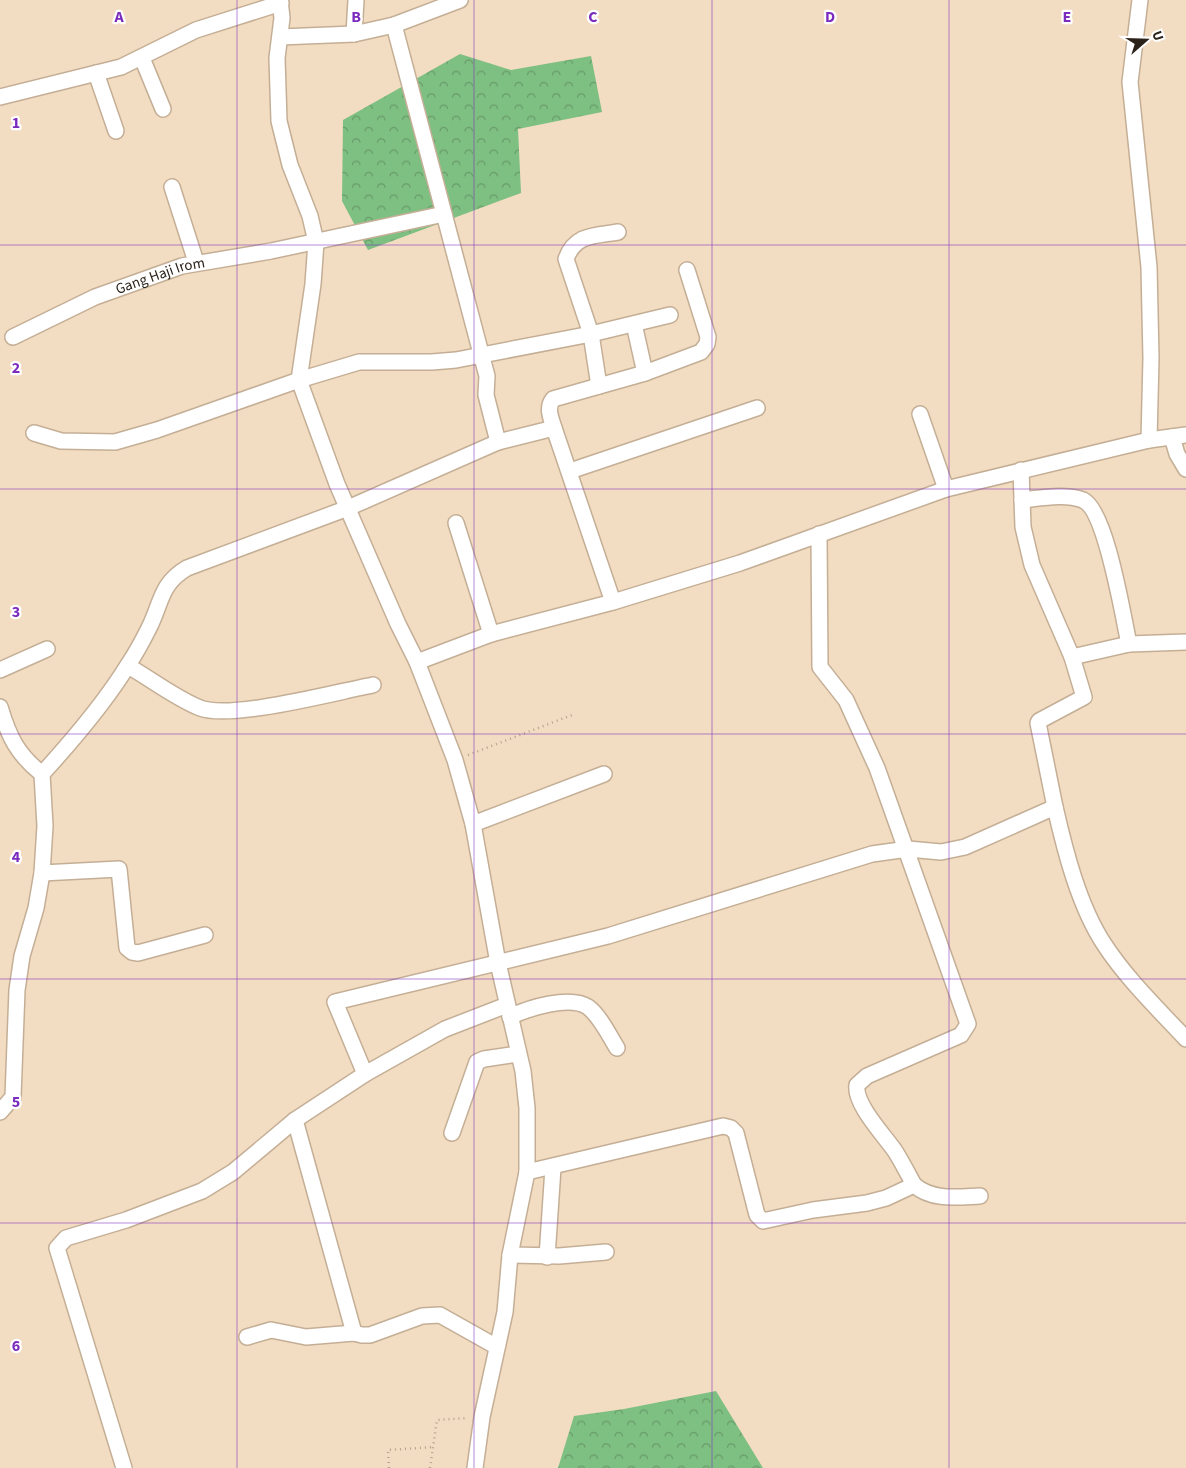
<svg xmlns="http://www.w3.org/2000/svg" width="1186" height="1468" font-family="'Source Sans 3',sans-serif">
<defs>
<pattern id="forest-crowns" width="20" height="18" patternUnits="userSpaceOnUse" patternTransform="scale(1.25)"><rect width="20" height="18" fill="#7ebf82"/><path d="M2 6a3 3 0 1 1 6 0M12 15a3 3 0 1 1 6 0" fill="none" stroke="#679b6a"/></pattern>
</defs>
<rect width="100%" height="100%" fill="#f2dcc2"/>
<path fill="url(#forest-crowns)" d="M460 54 511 70 591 56 602 112 518 129 521 193 368 250 342 201 343 120Z
M716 1391 763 1468H558L574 1416 624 1409Z"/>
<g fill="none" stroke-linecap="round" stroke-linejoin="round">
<defs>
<g id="street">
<path d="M280 0 282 18 277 58 279 121 290 165 310 216 316 242 313 284 299 380 337 484 398 624 417 662 455 760 473 824 498 963 523 1071 527 1108V1172L510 1255 505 1312 482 1417 475 1468"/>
<path d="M1140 0 1130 82 1149 267 1151 358 1149 440"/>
<path d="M354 34 356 0"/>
<path d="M280 37 354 34 394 25 460 0"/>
<path d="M142 58 163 109"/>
<path d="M96 73 116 131"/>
<path d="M0 97 121 67 196 30 281 3"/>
<path d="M172 187 196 262"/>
<path d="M634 324 645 373"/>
<path id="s1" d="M13 337 95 297 182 266 271 251 444 214"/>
<path d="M599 386 591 334 566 259C575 234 594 236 618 232"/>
<path d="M920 414 946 489"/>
<path d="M554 428 613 602"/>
<path d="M34 433 61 441 115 442 157 430 299 380 359 362H432L456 360 591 334 670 315"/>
<path d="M1172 437 1177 454 1186 469"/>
<path d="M498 442 554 428C551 418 546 408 553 399L645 373 701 352 707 344 708 337 687 270"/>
<path d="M1021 470 1023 527 1032 565 1072 657"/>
<path d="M570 471 757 408"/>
<path d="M1022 500C1041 498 1065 493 1083 500 1106 510 1123 616 1129 644"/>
<path d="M456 523 491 634"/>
<path d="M819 534 820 667 846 700 877 768 968 1024 961 1035 867 1076 857 1085C854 1104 884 1135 895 1151 902 1162 908 1174 914 1185"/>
<path d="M417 662 491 634 613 602 740 563 946 489 1149 440 1186 435"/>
<path d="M128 666C151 679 175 698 200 708 232 720 336 692 373 685"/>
<path d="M0 670 47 649"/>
<path d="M0 707C9 737 17 754 42 774"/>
<path d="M1055 807C1065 851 1079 906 1104 944 1126 978 1158 1009 1186 1039"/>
<path d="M473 824 604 774"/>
<path d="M42 873 119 869 127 948 132 952 138 953 205 935"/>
<path d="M510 1017C528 1008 570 995 588 1007 600 1016 609 1035 617 1048"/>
<path d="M365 1074 335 1002 608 936 872 854 908 849 941 852 965 847 1055 807 1038 723 1039 721 1084 697 1072 657 1129 644 1186 642"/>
<path d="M0 1112 13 1097 17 990 22 956 36 908 42 873 45 826 42 774C73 740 104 704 128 665 136 653 143 640 149 628 162 602 160 584 187 568L348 508 498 442 486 395 487 376 483 361 394 25"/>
<path d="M295 1120 354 1333"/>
<path d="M452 1133 477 1062 484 1059 518 1054"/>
<path d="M527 1172 723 1126 731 1128 736 1133 757 1215 763 1221 813 1210 867 1203 886 1198 914 1185C933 1201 957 1197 980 1196"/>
<path d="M510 1255 559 1256 606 1252"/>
<path d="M547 1257 553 1168"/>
<path d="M247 1337 271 1330 306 1337 354 1333 362 1335H370L422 1316 440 1315 497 1347"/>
<path d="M124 1468 57 1248 66 1238 126 1220 202 1191 233 1172 295 1120 365 1074 445 1029 507 1005"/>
</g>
</defs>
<use href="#street" stroke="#c4af96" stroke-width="18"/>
<path stroke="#b4a38e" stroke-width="2.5" stroke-dasharray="1 4" stroke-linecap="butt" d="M468 755 572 715
M389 1468 388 1450 433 1447
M430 1468 437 1420 468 1418"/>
<use href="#street" stroke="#fff" stroke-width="15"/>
</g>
<path fill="none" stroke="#7b2cbf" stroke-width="1" stroke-opacity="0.55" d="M237 0V1468M474 0V1468M712 0V1468M949 0V1468M0 245H1186M0 489H1186M0 734H1186M0 979H1186M0 1223H1186"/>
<g text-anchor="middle" stroke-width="4.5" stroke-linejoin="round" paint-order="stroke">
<g font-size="15" fill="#2b231a" stroke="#fff">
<text dy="5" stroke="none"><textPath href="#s1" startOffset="160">Gang Haji Irom</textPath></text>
</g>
</g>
<g font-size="16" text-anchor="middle" font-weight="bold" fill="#7b2cbf" stroke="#fff" stroke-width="4.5" stroke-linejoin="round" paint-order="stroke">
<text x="119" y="22">A</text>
<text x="356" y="22">B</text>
<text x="593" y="22">C</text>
<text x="830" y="22">D</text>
<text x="1067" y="22">E</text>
<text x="16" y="128">1</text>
<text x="16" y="373">2</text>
<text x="16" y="617">3</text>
<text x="16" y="862">4</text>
<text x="16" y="1107">5</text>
<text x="16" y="1351">6</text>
</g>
<g transform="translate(1146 40) rotate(70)" stroke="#ffffff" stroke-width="4" paint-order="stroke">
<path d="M0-4L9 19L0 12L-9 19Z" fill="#2b231a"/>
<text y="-8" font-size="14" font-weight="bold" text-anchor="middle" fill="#2b231a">U</text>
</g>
</svg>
